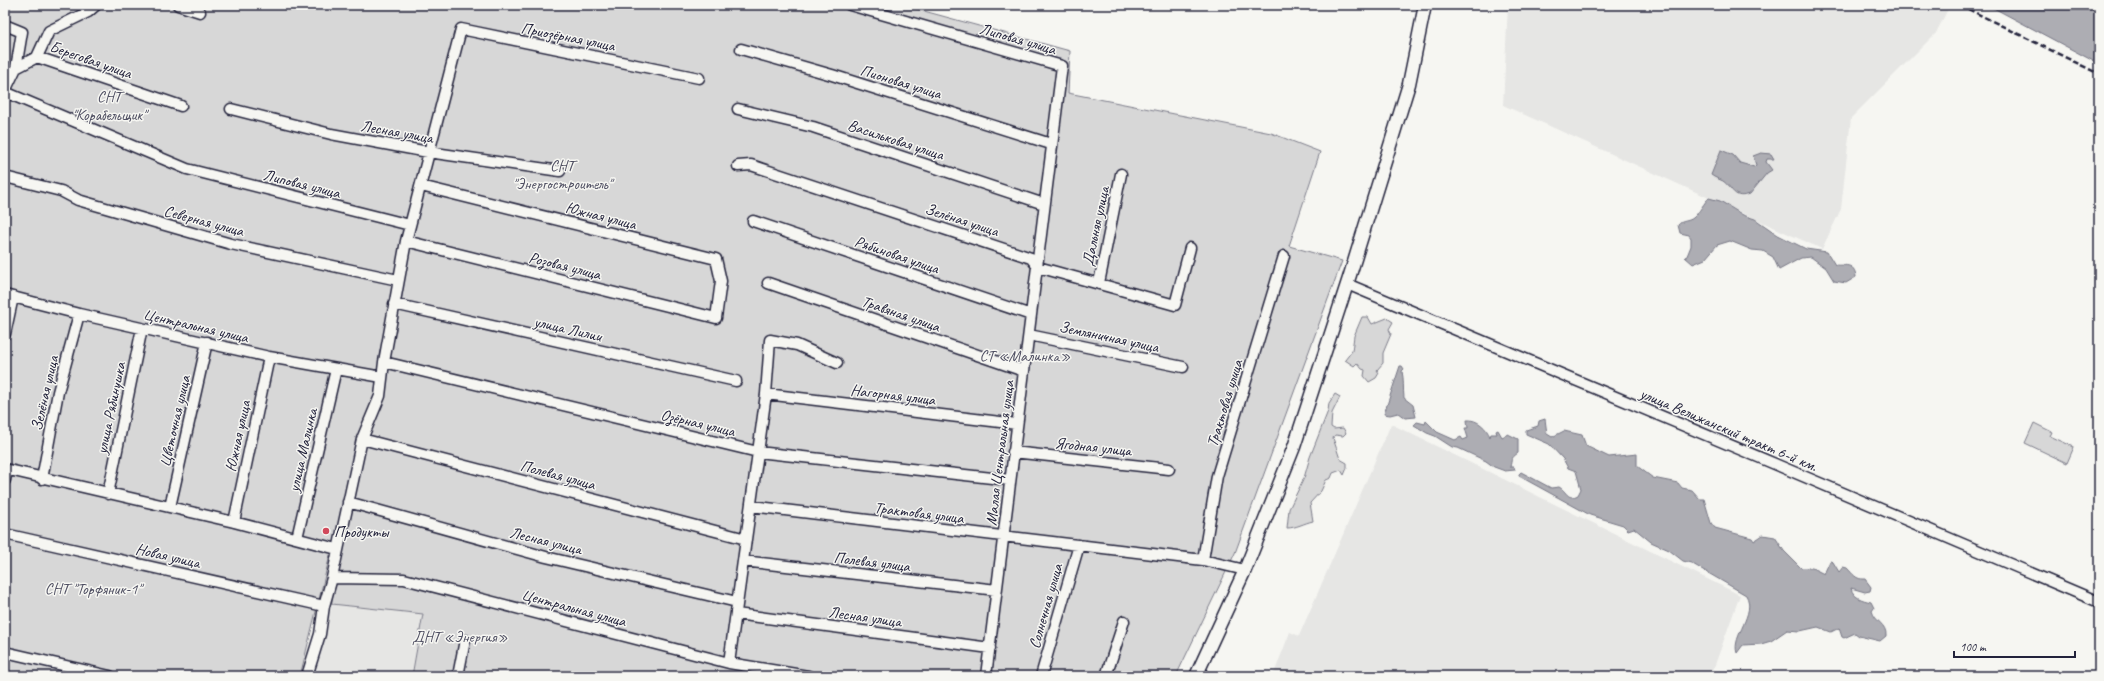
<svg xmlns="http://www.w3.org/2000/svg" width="2104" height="681" font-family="Caveat,sans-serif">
<rect width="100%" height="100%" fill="#f6f6f2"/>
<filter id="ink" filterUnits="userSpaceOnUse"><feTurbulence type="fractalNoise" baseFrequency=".025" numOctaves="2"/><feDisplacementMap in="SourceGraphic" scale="8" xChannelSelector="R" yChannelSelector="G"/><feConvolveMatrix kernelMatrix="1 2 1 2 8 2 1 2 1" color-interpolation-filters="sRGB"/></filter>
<g filter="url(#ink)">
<path fill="#e6e6e4" d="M1508 5H1950L1936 33 1851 118 1841 209 1822 249 1503 105Z
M1391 424 1740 595 1711 676H1273L1290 632 1299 636Z
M332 604 423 614 412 676H313Z"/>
<path fill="#d7d7d7" stroke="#7c7c89" d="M5 5H902L1070 51 1068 93 1271 133 1320 152 1289 246 1342 261 1235 553 1176 676H412L423 614 332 604 330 555 300 676H5Z
M1362 317H1368L1372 324 1387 318 1393 322 1389 329 1391 334 1383 353V363L1377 370 1379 373 1376 378 1369 382 1364 376 1365 370 1362 369 1357 363 1354 366 1345 360 1352 351 1354 336Z
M1335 394 1340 397 1332 413 1331 427 1334 429 1343 428 1346 433 1343 436 1335 435 1333 438 1340 459 1347 463V468L1344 475 1341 470 1333 473 1331 478 1326 480 1321 491 1310 503 1313 521C1304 523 1296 528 1287 528L1289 509 1304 478 1310 457 1328 411 1329 403Z
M2034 423 2052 432 2050 436 2074 447 2067 463 2025 443Z"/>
<path fill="#adadb3" stroke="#757583" d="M1988 5H2099V64Z
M1721 150 1733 155 1740 163 1754 167 1756 165 1753 156 1761 153 1771 154 1774 159H1767L1766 162 1772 170 1767 173 1750 194C1733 200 1734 189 1723 181 1719 179 1715 178 1711 175Z
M1709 198 1720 201 1743 215 1755 219 1778 235 1806 249 1827 252 1835 265C1843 266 1855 262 1856 277L1846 283 1834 281 1826 268 1811 257 1801 258 1779 270 1773 257 1763 251 1752 250 1730 241 1717 245 1705 259 1693 264 1685 257 1687 256 1691 246V238L1689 235 1680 233 1678 225C1682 220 1688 222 1693 218 1699 213 1705 201 1709 198Z
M1400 366H1402L1404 369 1402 371C1404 380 1403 389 1404 398L1413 405 1416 417 1405 418 1398 413 1390 415 1384 414Z
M1545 419 1547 434 1552 437 1564 431 1582 435 1586 446 1609 457 1637 454V466L1653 478 1678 483 1682 488 1692 490 1700 499H1704L1711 523 1715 528 1752 538 1754 541 1763 535 1775 537 1784 551 1801 568H1812L1824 574 1830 561 1833 562 1839 572 1843 567 1847 568C1853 574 1856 580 1865 579L1871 587 1870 591 1865 592 1851 588C1853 598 1863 600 1871 602L1874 608 1872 611C1875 622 1887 624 1886 636L1880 641 1859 636 1855 633 1844 638 1842 637 1839 628 1831 632 1818 627 1800 631 1787 630 1771 641 1761 644 1743 645 1737 653C1731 636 1757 614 1746 595L1691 563 1683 561 1669 550 1651 542 1634 528 1628 530 1623 525 1590 515 1519 476V474L1521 472 1551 488 1559 487C1567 491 1567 501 1578 495L1581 489 1576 471 1568 468 1563 459 1549 444 1526 434V430L1538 426 1539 421Z
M1467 420C1477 419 1487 428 1490 437L1491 434H1497L1496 431 1498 430 1502 437 1508 434 1518 439V453C1510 459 1512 459 1510 467H1514L1515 470 1505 471 1494 467 1486 461 1458 448 1452 447 1435 436 1427 433 1414 425 1417 422 1425 424 1426 421 1437 432 1455 440 1461 437 1463 440 1468 438 1465 428H1468Z"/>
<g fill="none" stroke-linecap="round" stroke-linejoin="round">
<defs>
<path id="minor" d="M178 5 200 12
M850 5 1062 66 986 676
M5 25 22 32 16 68
M741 49 832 75 1051 144
M37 57 49 31 88 12 96 5
M5 91 16 68 37 57 181 106
M5 92 187 169 410 225
M231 109 331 134 428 152 560 171
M738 109 813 127 1044 204
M738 166 751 165 1031 258 1038 267 1175 305 1190 248
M5 177 61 191 78 200 231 244 398 280
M753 221 1031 315
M406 241 716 318 721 281 716 259 421 186
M768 283 1024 371
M1099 283 1121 174
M1347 284C1598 390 1849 494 2099 602
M5 295 79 314 269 357 382 377
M394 304 736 381
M5 334 13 297
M1029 335 1183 367
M384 362 758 452 1010 480
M766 394 1017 424
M362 439 746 539
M1013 452 1169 469
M5 469 234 522 337 549
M42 479 58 392 79 314
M5 480 7 470
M108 494 142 328
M348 502 546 557 737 602
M751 506 1203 560 1245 570
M170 507 207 342
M234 522 269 357
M5 534 324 606
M297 538 336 369
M1203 560 1217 476 1284 256
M743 561 997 590
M332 578 404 579 729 663 808 676
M736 614 990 648
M5 652 110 676
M729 663 766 394 770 340 797 345 837 363
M307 676 320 634 324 606 332 578 362 439 380 396 384 362 406 241 461 29 699 78
M458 676 465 640
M1041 676 1079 545
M1106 676 1124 621"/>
<path id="major" d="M1196 676 1245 570 1294 447 1350 275 1409 84 1425 5"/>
</defs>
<use href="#minor" stroke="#22223b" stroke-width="13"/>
<use href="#major" stroke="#22223b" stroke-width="15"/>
<use href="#minor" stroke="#f6f6f2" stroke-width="10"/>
<use href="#major" stroke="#f6f6f2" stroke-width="12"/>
<path stroke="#22223b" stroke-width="2.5" stroke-dasharray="6 3" stroke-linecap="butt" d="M1960 5 2099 74"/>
</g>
</g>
<circle fill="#d1495b" stroke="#f6f6f2" stroke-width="1.5" cx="326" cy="531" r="4"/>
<g text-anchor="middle" stroke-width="3" stroke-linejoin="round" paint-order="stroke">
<g font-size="16" fill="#22223b" stroke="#f6f6f2">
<text transform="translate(568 36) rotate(11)" y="6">Приозёрная улица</text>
<text transform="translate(1018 38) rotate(16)" y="6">Липовая улица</text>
<text transform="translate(91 59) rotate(19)" y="6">Береговая улица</text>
<text transform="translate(901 81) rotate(17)" y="6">Пионовая улица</text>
<text transform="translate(397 131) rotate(10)" y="6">Лесная улица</text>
<text transform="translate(896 139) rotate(18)" y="6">Васильковая улица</text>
<text transform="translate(302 183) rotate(14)" y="6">Липовая улица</text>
<text transform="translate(601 215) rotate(14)" y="6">Южная улица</text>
<text transform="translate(962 219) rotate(18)" y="6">Зелёная улица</text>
<text transform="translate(204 220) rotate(15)" y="6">Северная улица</text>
<text transform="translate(1095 226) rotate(-78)" y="6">Дальняя улица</text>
<text transform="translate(897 254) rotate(19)" y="6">Рябиновая улица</text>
<text transform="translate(565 265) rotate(14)" y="6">Розовая улица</text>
<text transform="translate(901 313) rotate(19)" y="6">Травяная улица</text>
<text transform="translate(196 325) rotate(13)" y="6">Центральная улица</text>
<text transform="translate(568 328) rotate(13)" y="6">улица Лилии</text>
<text transform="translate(1109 336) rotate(12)" y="6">Земляничная улица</text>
<text transform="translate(44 393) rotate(-77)" y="6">Зелёная улица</text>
<text transform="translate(893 394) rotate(7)" y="6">Нагорная улица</text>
<text transform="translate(1224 403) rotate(-73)" y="6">Трактовая улица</text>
<text transform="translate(110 408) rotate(-78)" y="6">улица Рябинушка</text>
<text transform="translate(174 421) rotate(-77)" y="6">Цветочная улица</text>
<text transform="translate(698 422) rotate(13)" y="6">Озёрная улица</text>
<text transform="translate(1729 429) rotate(23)" y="6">улица Велижанский тракт 6-й км.</text>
<text transform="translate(237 436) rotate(-78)" y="6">Южная улица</text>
<text transform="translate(1093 446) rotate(6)" y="6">Ягодная улица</text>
<text transform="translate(302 450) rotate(-77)" y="6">улица Малинка</text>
<text transform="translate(999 453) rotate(-83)" y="6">Малая Центральная улица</text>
<text transform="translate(558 474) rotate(15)" y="6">Полевая улица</text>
<text transform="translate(919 512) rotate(7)" y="6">Трактовая улица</text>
<text transform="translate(546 540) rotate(14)" y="6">Лесная улица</text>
<text transform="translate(168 555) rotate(13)" y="6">Новая улица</text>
<text transform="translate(872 561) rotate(7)" y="6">Полевая улица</text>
<text transform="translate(1045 606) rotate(-74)" y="6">Солнечная улица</text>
<text transform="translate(574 607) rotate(15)" y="6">Центральная улица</text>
<text transform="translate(865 616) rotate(8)" y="6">Лесная улица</text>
</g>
<g font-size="16" fill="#4f4f62" stroke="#f6f6f2">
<text x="109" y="102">СНТ<tspan x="109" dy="18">"Корабельщик"</tspan></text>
<text x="562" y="171">СНТ<tspan x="562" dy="18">"Энергостроитель"</tspan></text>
<text x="1025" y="361">CТ «Малинка»</text>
<text x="93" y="594">СНТ "Торфяник-1"</text>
<text x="460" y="642">ДНТ «Энергия»</text>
</g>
<g font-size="16" fill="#22223b" stroke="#f6f6f2" text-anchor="start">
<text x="334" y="537">Продукты</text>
</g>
</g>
<rect width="2104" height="681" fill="none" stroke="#f6f6f2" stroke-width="20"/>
<rect x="10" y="10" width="2084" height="661" fill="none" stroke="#22223b" stroke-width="1.5" filter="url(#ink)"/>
<path d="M1954 651v6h121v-6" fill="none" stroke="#22223b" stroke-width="2"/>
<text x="1960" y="651" font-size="12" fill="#22223b" stroke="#f6f6f2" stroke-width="3" paint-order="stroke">100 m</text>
</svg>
